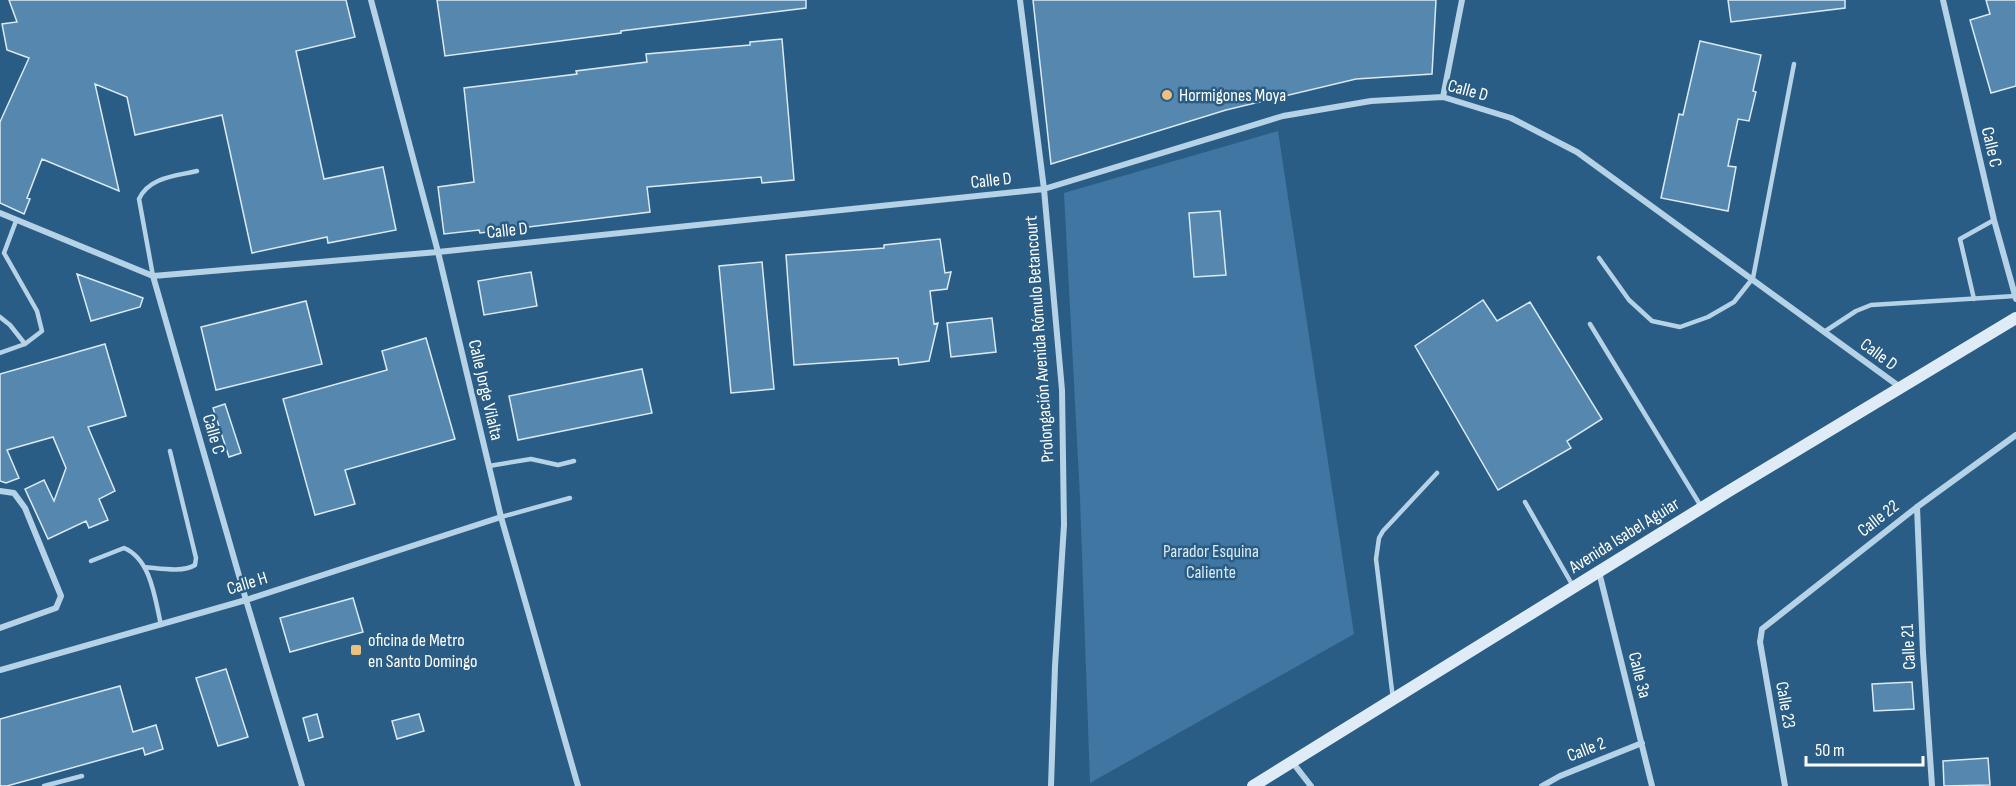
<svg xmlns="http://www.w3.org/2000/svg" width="2016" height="786" font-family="'Sofia Sans Condensed',sans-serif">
<rect width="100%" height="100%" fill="#2a5d86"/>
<path fill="#3f77a2" d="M1278 131 1354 634 1090 783 1080 497 1064 193Z"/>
<path fill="#5688af" stroke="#d9e9f6" stroke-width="1.5" d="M9 0H346L355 37 296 51 324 179 383 167 396 230 328 243 327 237 252 253 222 115 135 135 127 97 95 84 119 191 42 159 27 198 30 199 24 214 0 203V122L29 58 7 50 2 24 17 22Z
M437 0H806V8L621 31V33L445 56Z
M1033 0H1436L1432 74 1356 79 1226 110 1051 164Z
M1728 0H1845V8L1731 22Z
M1986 0H2016V86L1991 93 1970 20 1990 14Z
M782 39 794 180 762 183 761 177 647 187 650 212 480 233 479 230 444 234 438 187 474 182 464 88 577 74 576 71 647 62 646 54 750 45V42Z
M1700 41 1761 55 1753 91 1756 92 1749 121 1738 119 1728 166 1736 167 1728 211 1661 198 1679 114 1683 115Z
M1220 211 1226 275 1194 277 1189 213Z
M940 239 945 273 951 272 947 289 930 291 934 324 938 323 929 361 899 365 898 358 794 365 786 255 884 248V245Z
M762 262 774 389 731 393 719 266Z
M531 272 537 306 484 315 478 281Z
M77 274 143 298 140 307 91 321Z
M1483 300 1497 321 1530 302 1602 419 1567 441 1571 448 1498 490 1415 346Z
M306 301 322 364 216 390 201 327Z
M992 318 996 352 951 357 947 323Z
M426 338 455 439 345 470 355 504 315 515 283 399 387 370 382 351Z
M105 344 126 416 88 427 115 491 99 499 108 520 89 528 86 521 48 539 25 489 44 480 54 501 66 468 53 437 7 450 19 478 6 483 0 481V374Z
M642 369 652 413 518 440 509 396Z
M225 404 241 453 229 457 213 408Z
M353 598 363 632 290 652 280 618Z
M226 669 248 737 218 746 196 678Z
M1912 682 1914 709 1874 711 1872 684Z
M120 686 133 732 156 725 163 749 145 755 143 748 7 786H0V719Z
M317 714 323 737 309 741 303 718Z
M419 714 424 731 397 739 392 721Z
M1988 758 1990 785 1944 786 1943 761Z"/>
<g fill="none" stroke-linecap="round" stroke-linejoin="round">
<path stroke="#b5d2e7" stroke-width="4.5" d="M1599 258 1629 300 1652 321 1680 327 1708 317 1734 302 1753 278 1794 64
M153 276 139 199C149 177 176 176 197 171
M1974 299 1960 239 1994 220
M0 317 10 325 25 344
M1590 324 1702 508
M1824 332 1856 311 1871 305 2015 296
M0 353 25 344 42 331 37 311 4 253 16 221
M489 466 531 459 558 465 574 461
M1525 502 1573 586
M501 517 570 498
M91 561 124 548C151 559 155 599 161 625
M144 567C159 568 182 573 195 565L196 558 170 451
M1393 699 1376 559 1379 538 1383 531 1437 473
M44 786 82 776"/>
<path stroke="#b5d2e7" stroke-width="6" d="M371 0 438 252 501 517 578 786
M1020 0 1044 189 1062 390 1064 525 1055 666 1051 786
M1943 0 1994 220 2016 299
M1443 97 1462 0
M0 213 153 276 438 252 1044 189 1283 116 1371 101 1443 97 1511 118 1577 152 1900 387
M153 276 246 600 302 786
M0 491 14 493 25 508 61 596 56 608 0 628
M1917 507 1923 653 1932 786
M1599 572 1652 786
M0 670 246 600 501 517
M1293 763 1311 786
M1542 786 1560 776 1642 743
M1785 786 1760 642 1762 629 1917 507 2016 435"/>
<path stroke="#dfecf7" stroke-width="12" d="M1253 786 1729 491 2016 318"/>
</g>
<g fill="#eec07d" stroke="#2a5d86" stroke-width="2">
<circle cx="1167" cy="95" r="6"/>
<rect x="350" y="644" width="12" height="12" rx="3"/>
</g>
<g text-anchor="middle" stroke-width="5" stroke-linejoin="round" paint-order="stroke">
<g font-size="18" fill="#fff" stroke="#2a5d86">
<text transform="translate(1468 90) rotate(15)" y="6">Calle D</text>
<text transform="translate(1992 147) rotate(77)" y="6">Calle C</text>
<text transform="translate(991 180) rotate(-6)" y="6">Calle D</text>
<text transform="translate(507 230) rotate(-6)" y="6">Calle D</text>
<text transform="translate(1039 339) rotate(-94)" y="6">Prolongación Avenida Rómulo Betancourt</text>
<text transform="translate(1879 354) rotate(36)" y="6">Calle D</text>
<text transform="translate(486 390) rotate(77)" y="6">Calle Jorge Vilalta</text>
<text transform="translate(214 434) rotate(74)" y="6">Calle C</text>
<text transform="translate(1878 518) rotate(-38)" y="6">Calle 22</text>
<text transform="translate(1624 535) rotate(-32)" y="6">Avenida Isabel Aguiar</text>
<text transform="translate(247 583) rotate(-17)" y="6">Calle H</text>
<text transform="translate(1908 647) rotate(-93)" y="6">Calle 21</text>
<text transform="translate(1640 675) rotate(76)" y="6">Calle 3a</text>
<text transform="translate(1786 705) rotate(80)" y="6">Calle 23</text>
<text transform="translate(1586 749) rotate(-21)" y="6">Calle 2</text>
</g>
<g font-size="18" fill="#fff" stroke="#2a5d86" text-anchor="start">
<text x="1179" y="101">Hormigones Moya</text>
<text x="368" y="646">oficina de Metro<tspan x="368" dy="21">en Santo Domingo</tspan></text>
</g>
<g font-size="18" fill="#d9e9f6" stroke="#2a5d86">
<text x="1211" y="557">Parador Esquina<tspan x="1211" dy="21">Caliente</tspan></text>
</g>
</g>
<path d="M1806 756v9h117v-9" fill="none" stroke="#ffffff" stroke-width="3"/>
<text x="1815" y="756" font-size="18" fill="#ffffff" stroke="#2a5d86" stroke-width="4.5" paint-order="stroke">50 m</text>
</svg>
